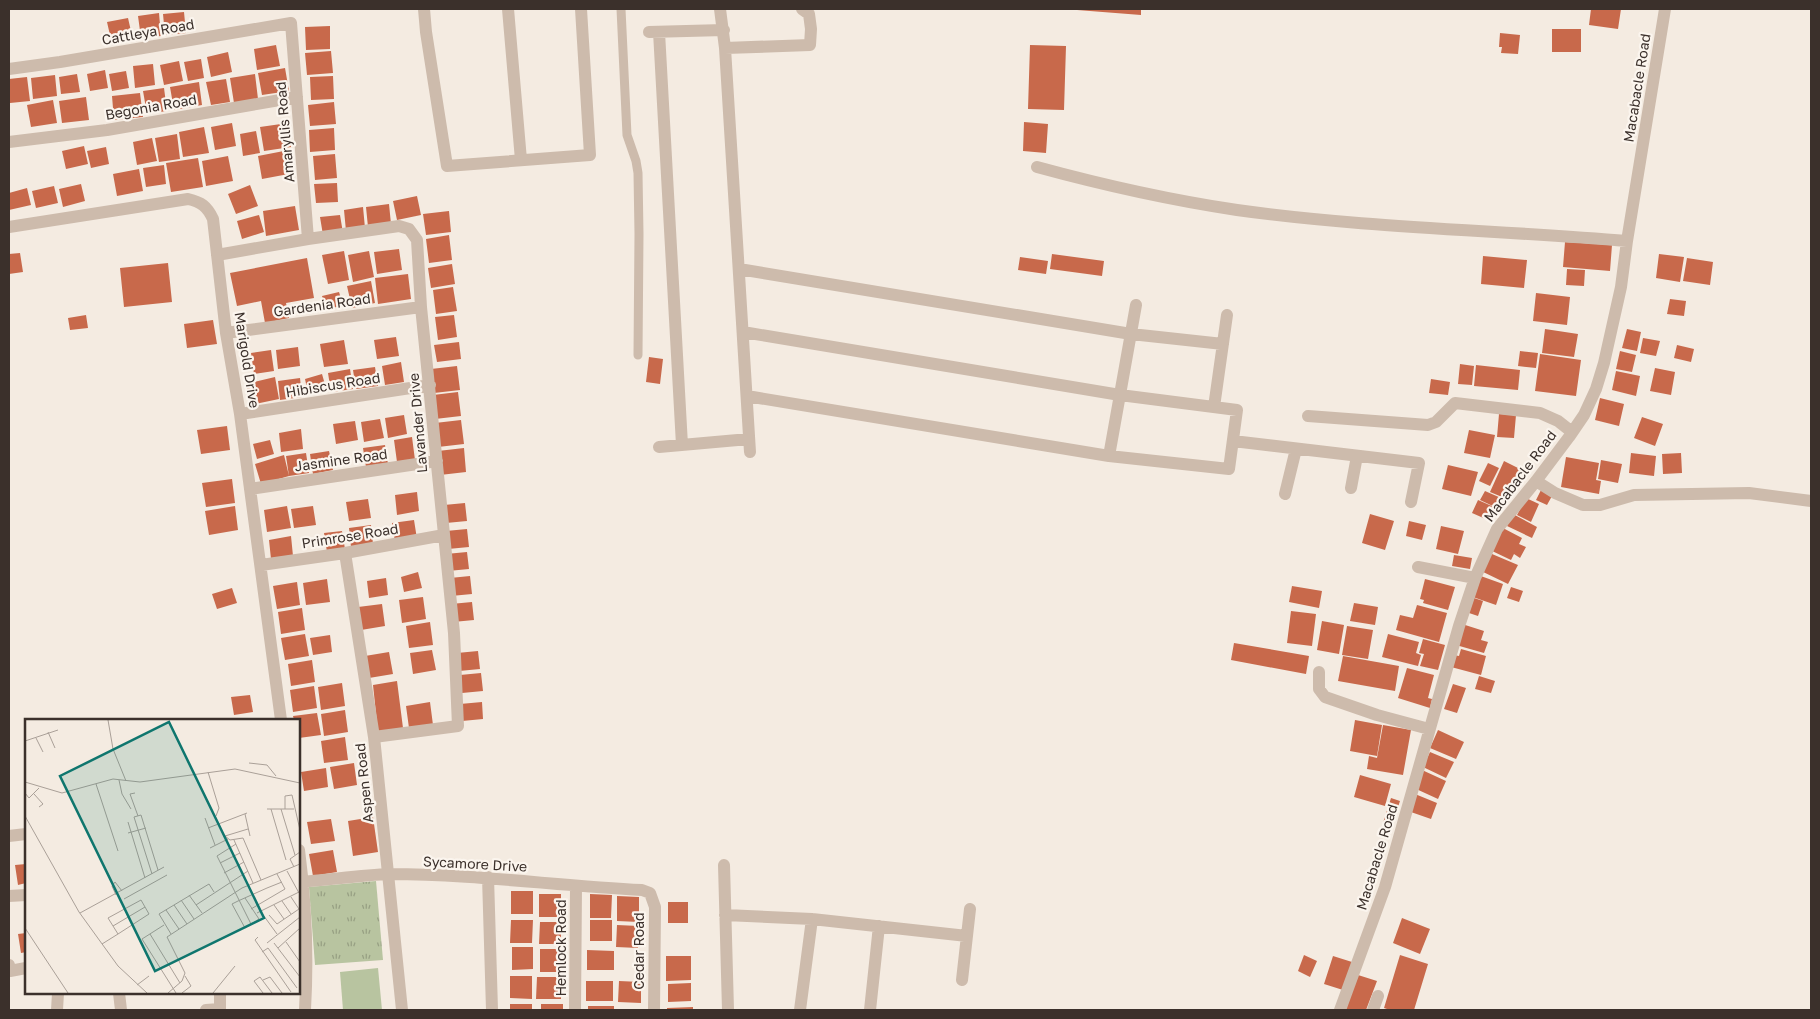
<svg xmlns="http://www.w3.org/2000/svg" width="1820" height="1019" font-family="'Golos Text',sans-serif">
<defs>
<pattern id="grass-tufts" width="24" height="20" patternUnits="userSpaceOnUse" patternTransform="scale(1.25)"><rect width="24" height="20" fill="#b8c4a0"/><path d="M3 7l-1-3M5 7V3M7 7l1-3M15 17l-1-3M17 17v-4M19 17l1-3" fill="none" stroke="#97a083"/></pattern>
</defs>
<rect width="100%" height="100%" fill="#f4ebe1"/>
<path fill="url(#grass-tufts)" d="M376 881 383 960 315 965 309 887Z"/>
<path fill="#b8c4a0" d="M378 968 382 1010H343L340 972Z"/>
<path fill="#c8694b" d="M1077 9H1141V15L1077 10Z
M1591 9H1621L1618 29 1589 25Z
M184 12 186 33 165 35 163 14Z
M159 13 161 36 141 38 138 16Z
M128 18 133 40 112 44 107 22Z
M330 26V49L306 50 305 27Z
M1552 29H1581V52H1552Z
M1500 33 1520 35 1518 54 1501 53 1502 47H1499Z
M276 45 280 66 257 70 254 49Z
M1030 45 1066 46 1064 110 1028 109Z
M331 51 333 73 307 75 305 53Z
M228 52 232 72 211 77 207 57Z
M201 59 204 78 188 81 184 62Z
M179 61 183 81 164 85 160 65Z
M153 64 155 85 135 88 133 66Z
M285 68 289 91 262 95 258 73Z
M105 70 108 88 90 91 87 74Z
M126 71 129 88 112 91 109 74Z
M77 74 80 92 61 94 59 77Z
M255 74 258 99 234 103 230 78Z
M55 75 57 96 33 99 31 78Z
M333 76 334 99 311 100 310 77Z
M27 77 30 101 10 103 9 79Z
M226 79 230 102 211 105 206 82Z
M199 82 202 105 174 110 170 87Z
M164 88 167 111 147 114 143 91Z
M140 93 143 117 114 120 112 96Z
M86 97 89 120 62 123 59 101Z
M53 100 57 123 31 127 27 105Z
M334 102 336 124 310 126 308 105Z
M1024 122 1048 124 1046 153 1023 151Z
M232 123 236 146 215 150 211 127Z
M288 123 291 147 264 151 260 127Z
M204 127 209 153 183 157 179 132Z
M334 128 335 150 310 152 309 130Z
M256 131 260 153 243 156 240 134Z
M177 134 180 159 159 162 155 138Z
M152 138 157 161 137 165 133 142Z
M84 146 88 164 66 169 62 151Z
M106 147 109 164 91 168 87 151Z
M289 150 294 173 262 179 258 156Z
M335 154 337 178 315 180 313 156Z
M228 156 233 181 206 186 202 161Z
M198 158 203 187 171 192 166 163Z
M164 165 166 184 146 187 143 168Z
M139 169 143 191 117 196 113 174Z
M337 183 338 202 316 203 314 184Z
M81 184 85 201 63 207 59 189Z
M250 185 258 206 236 214 228 194Z
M54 186 58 203 36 208 32 191Z
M27 188 31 205 9 210V193Z
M417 196 421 215 397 220 393 201Z
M389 204 391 224 368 227 366 207Z
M295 206 299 230 266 236 263 211Z
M363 207 365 228 346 231 344 210Z
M449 211 451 232 426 235 423 214Z
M259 215 264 232 242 239 237 221Z
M340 215 343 233 323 235 320 217Z
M449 235 452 260 429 263 426 239Z
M1565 242 1612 245 1610 271 1563 267Z
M399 249 402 270 377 274 374 252Z
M344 251 349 280 328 284 322 255Z
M369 251 374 277 353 282 348 255Z
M20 253 23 272 9 274V254Z
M1052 254 1104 261 1102 276 1050 269Z
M1659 254 1684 257 1680 282 1656 278Z
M1483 256 1527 260 1524 288 1481 284Z
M1020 257 1048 261 1046 274 1018 270Z
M307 258 314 298 286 303 289 318 265 323 261 301 237 306 230 273Z
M1687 258 1713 262 1710 285 1683 281Z
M168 263 172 302 124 307 120 268Z
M452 264 455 284 431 288 428 268Z
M1567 269 1585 270 1584 286 1566 285Z
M408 274 411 299 378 304 375 278Z
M371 281 375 303 352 308 347 286Z
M453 287 457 311 436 314 433 290Z
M339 292 343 305 326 310 322 296Z
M1536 293 1570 297 1567 325 1533 321Z
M1670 299 1686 301 1684 316 1667 314Z
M86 315 88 328 70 330 68 318Z
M454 315 457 337 438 340 435 317Z
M213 320 217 344 187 348 184 324Z
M1545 329 1578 334 1574 357 1542 353Z
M1627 329 1641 332 1637 351 1622 348Z
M396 337 399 356 377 359 374 340Z
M1643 338 1660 341 1656 356 1640 353Z
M344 340 348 364 324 367 320 344Z
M459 342 461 359 437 362 434 345Z
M1677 345 1694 349 1691 362 1674 358Z
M298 347 300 366 278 369 276 350Z
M271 350 274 371 254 374 251 353Z
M1520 351 1538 353 1536 368 1518 366Z
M1620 351 1636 355 1632 372 1616 369Z
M1540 354 1581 360 1576 396 1535 391Z
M649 357 663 359 660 384 646 382Z
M401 362 404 382 385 385 382 366Z
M1460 364 1474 366 1472 385 1458 384Z
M1476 365 1520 370 1518 390 1474 386Z
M457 366 460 390 434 393 431 369Z
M375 367 378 386 356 389 353 370Z
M1655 368 1675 372 1671 395 1650 391Z
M350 369 353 389 331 392 328 373Z
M1616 371 1640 376 1636 396 1612 390Z
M322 374 326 388 308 393 305 379Z
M275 377 279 399 251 405 246 384Z
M300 378 302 397 280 400 278 381Z
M1431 379 1450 382 1448 395 1429 393Z
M458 392 461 416 435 419 433 395Z
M1600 398 1624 404 1619 426 1595 420Z
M1499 414 1516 415 1514 438 1497 437Z
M404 415 407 434 388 438 385 418Z
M1642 417 1663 424 1655 446 1634 438Z
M380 419 384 438 364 442 361 422Z
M461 420 464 444 438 447 435 423Z
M355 421 358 440 336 444 333 424Z
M227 426 230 450 201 454 197 430Z
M301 429 303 449 281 452 279 433Z
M1469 430 1495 435 1490 458 1464 453Z
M412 437 415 460 397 462 394 440Z
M270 440 274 454 257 459 253 444Z
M385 445 388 464 366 467 363 448Z
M464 448 466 472 440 475 438 451Z
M329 451 333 470 313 474 310 454Z
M306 453 309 473 289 476 286 456Z
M1631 453 1656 456 1654 476 1629 473Z
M1681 453 1682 473 1663 474 1662 454Z
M284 455 289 476 261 484 255 464Z
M1566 457 1599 463 1596 480 1601 481 1599 494 1561 487Z
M1601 460 1622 464 1618 483 1598 479Z
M1504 461 1528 473 1507 499 1490 492Z
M1488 463 1499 468 1490 486 1479 481Z
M1448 465 1478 472 1471 496 1442 489Z
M232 479 235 503 206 507 202 483Z
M1541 490 1552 496 1547 505 1536 500Z
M1485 491 1501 498 1497 508 1480 500Z
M417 492 419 511 397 515 395 495Z
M1526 498 1539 504 1531 522 1517 515Z
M368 499 371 518 349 521 346 502Z
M1478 500 1494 507 1488 520 1472 513Z
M465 503 467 521 446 523 444 505Z
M235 506 238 530 209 535 205 511Z
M287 506 291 528 267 532 264 510Z
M313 506 316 525 294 528 291 509Z
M1370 514 1394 521 1385 550 1362 543Z
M1513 514 1537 527 1532 538 1507 526Z
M414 520 417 539 395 542 392 523Z
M1409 521 1426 525 1422 540 1406 536Z
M371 525 373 544 351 547 349 528Z
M1441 526 1464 531 1458 554 1436 549Z
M1501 527 1522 538 1519 544 1526 547 1520 558 1514 554 1511 560 1490 550Z
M467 529 469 547 448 549 446 531Z
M342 531 345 549 327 552 324 533Z
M291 536 293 556 271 559 269 540Z
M467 552 469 569 448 571 446 554Z
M1492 554 1518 565 1508 584 1479 570Z
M1454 555 1472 558 1470 569 1452 566Z
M418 572 422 588 404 592 401 577Z
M1478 575 1503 584 1496 605 1470 596Z
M470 576 472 594 451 596 450 578Z
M386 578 388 595 369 598 367 581Z
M327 579 330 602 306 605 303 583Z
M1425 579 1455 587 1448 610 1423 603 1424 600 1420 599Z
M297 582 300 605 277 609 273 586Z
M1292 586 1322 591 1319 608 1289 602Z
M1511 587 1523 591 1519 602 1507 598Z
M232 588 237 603 217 609 212 594Z
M423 597 426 619 402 623 399 600Z
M1471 597 1483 601 1478 616 1466 612Z
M472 602 474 620 453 622 451 604Z
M1354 603 1378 607 1375 625 1350 621Z
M382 604 385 626 361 630 358 607Z
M1417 605 1447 613 1439 642 1396 630 1400 615 1413 618Z
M302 608 305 630 281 634 278 612Z
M1291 611 1316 614 1312 646 1287 643Z
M1322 621 1344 625 1339 654 1317 650Z
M430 622 433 645 409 648 406 626Z
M1462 624 1484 631 1481 640 1488 642 1484 653 1456 645Z
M1347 626 1373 630 1368 659 1342 655Z
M305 634 309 656 285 660 281 638Z
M1388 634 1419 642 1416 653 1421 655 1418 666 1382 657Z
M330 635 332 652 313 655 310 638Z
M1423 639 1445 645 1438 670 1420 666 1424 654 1419 653Z
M1234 643 1309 656 1306 674 1231 660Z
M1461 649 1486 656 1481 675 1451 667 1454 655 1459 656Z
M432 650 436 670 413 674 410 653Z
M478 651 480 669 459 671 457 653Z
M389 652 393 674 369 678 365 656Z
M1343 656 1399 666 1395 691 1338 681Z
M312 660 315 682 291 686 288 664Z
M1407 668 1434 675 1428 698 1432 699 1430 708 1398 698Z
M481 673 483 691 462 693 460 675Z
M1479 676 1495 681 1491 693 1475 689Z
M397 681 403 728 378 732 373 685Z
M342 683 345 706 321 710 318 687Z
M1453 684 1466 688 1457 713 1444 709Z
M314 686 317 708 293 712 290 690Z
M250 695 253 712 234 715 231 697Z
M430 702 433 725 409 728 406 706Z
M482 702 483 719 462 721 460 704Z
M345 710 348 732 324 736 321 714Z
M317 713 321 735 299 738V720H294L293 716Z
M1355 720 1382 725 1377 756 1350 751Z
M1383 725 1411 730 1403 775 1367 769 1369 756 1377 758Z
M1438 730 1464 742 1456 759 1430 748Z
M345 737 348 760 324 763 321 741Z
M1430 752 1454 762 1446 778 1423 767Z
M354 763 357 785 334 789 330 767Z
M326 768 328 787 304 791 301 772Z
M1422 770 1446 781 1438 799 1414 788Z
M1360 775 1391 784 1385 806 1354 797Z
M1415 794 1437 803 1431 819 1408 811Z
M1391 798 1400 801 1392 825 1383 823Z
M373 817 378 852 353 856 348 821Z
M331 819 335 841 311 844 307 822Z
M333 850 337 872 313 876 309 854Z
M26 864V883L18 885 15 865Z
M511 891H533V914H511Z
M539 894H561V917H539Z
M590 894 612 895 611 918H590Z
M617 896 639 897V922L617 921Z
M668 902H688V923H668Z
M1402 918 1430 929 1420 954 1393 943Z
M511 920H533L532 943H510Z
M590 920H612V941H590Z
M540 922H561V944H539Z
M617 925 639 926 638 948 616 947Z
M26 933V952L21 953 18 934Z
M512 947H533V969L512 970Z
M540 949H562L561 972H540Z
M587 950 614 951V970H587Z
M1304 955 1317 961 1310 977 1298 971Z
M1400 955 1428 964 1414 1010H1390L1384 1008Z
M666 956H691V980L666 981Z
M1333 956 1352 962 1343 990 1324 984Z
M1358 975 1377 981 1366 1010H1344Z
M510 976H532V999L510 998Z
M537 977H561V999H536Z
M586 981H613V1001H586Z
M619 981 641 982V1003L618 1002Z
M691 983V1001L668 1002V984Z
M510 1004H532V1010H510Z
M541 1004H563V1010H541Z
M588 1006H614V1010H588Z
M693 1007V1010H667V1008Z"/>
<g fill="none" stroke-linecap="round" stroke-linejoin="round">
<path stroke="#cdbbac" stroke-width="9" d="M621 9 627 135 636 161 638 173 639 234 638 355"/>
<path stroke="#cdbbac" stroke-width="12" d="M424 9 426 32 447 166 590 155 581 9
M508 9 521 160
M720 9 725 48 750 452
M649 32 724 30
M659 32 682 445
M725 48 810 45 811 29 809 14 802 9
M9 69 60 62 291 23 308 239
M9 142 107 130 297 97
M1037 167C1103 185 1170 200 1237 210 1366 228 1497 230 1627 241
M9 227 188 199C201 202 207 206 213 219L226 333 240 414 281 720
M217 255 308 239 399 226 409 229 417 240 421 307 454 633 458 726 374 737
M739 269 1131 334 1223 344
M743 332 1120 395 1237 410 1229 469 1109 456 747 396
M226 333 421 307
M1214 407 1227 315
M240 414 430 385
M1308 416 1428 425 1436 422 1455 403 1540 413 1558 421 1572 432
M1233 441 1419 463 1411 502
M659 447 749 439
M1109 456 1136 305
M1536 481 1555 493 1583 505H1600L1634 495 1749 493 1811 501
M1351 488 1357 456
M250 489 437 461
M1285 494 1296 449
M345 553 374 737 402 1010
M261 565 345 553 444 535
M1418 567 1475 578
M1319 672V689L1325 697 1377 715 1429 729
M9 836 26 834
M299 850C306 903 308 957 305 1010
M724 865 728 1010
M488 877 492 1010
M299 882C329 880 360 875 390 874 474 874 558 886 642 890L650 893 655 907 654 1010
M9 896 26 895
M725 915 812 919 967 936
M9 965 10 971 26 968
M962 980 970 909
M119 993 121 1010
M220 993V1010
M57 1010 58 993
M206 1010 220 1009
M575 1010 576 887
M800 1010 812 919
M870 1010 879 926
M1340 1010 1385 887 1459 626 1475 578 1497 529 1536 481 1569 437 1584 415 1596 389 1604 363 1621 287 1627 241 1665 9
M1373 1010 1378 996"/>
</g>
<g text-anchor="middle" stroke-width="4.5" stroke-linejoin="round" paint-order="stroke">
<g font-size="14" fill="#3b302b" stroke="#fbf5ee">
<text transform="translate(148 32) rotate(-10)" y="5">Cattleya Road</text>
<text transform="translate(1637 88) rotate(-81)" y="5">Macabacle Road</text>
<text transform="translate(151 107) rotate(-10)" y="5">Begonia Road</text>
<text transform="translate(285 132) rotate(-95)" y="5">Amaryllis Road</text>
<text transform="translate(322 305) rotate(-8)" y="5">Gardenia Road</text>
<text transform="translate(247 360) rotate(81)" y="5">Marigold Drive</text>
<text transform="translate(333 385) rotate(-9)" y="5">Hibiscus Road</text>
<text transform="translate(418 423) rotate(-95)" y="5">Lavander Drive</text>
<text transform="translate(341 460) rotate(-8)" y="5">Jasmine Road</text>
<text transform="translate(1520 476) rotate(-53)" y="5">Macabacle Road</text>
<text transform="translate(350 536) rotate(-9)" y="5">Primrose Road</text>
<text transform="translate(364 783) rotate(-96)" y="5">Aspen Road</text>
<text transform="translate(1377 857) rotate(-73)" y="5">Macabacle Road</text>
<text transform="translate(475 864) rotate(3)" y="5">Sycamore Drive</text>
<text transform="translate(561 948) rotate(-90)" y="5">Hemlock Road</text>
<text transform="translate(639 951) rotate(-90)" y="5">Cedar Road</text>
</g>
</g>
<g transform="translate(25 719)">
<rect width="275" height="275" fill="#f4ebe1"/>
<path fill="none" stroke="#aaa098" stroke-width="1" d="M83 1 88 30 101 62M23 13 30 29M11 19 18 33M0 22 33 11M224 44 242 46 251 57M183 53 194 89 191 97M94 61 97 75 106 90M0 63 37 74 88 60 115 63 210 50 275 64M71 65 93 132M0 74 4 79 14 69M110 74 105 75 113 97M9 75 18 85 14 88M242 90H269M246 90 261 141M256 90 270 136M260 90V77L267 76 275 111M220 95 225 117M0 97 54 193 93 247 122 274M180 99 190 126M103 103 120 159M183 109 222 94M103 114 121 109M200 117 205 121 218 119 236 161M200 117 223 110M209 121 228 164M211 125 192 137 226 205M185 129 203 120M195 144 215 134M269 148 265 140 275 133M262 152 274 174M199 154 219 143M127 155 109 98 116 96 133 151M91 176 87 167 90 163 97 172M164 176 177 194M220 179 234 200 220 209 207 185 213 182 242 169 257 163M99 180 142 156M156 181 169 200M257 182 266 195M149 186 162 205M171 186 223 152M249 186 259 200M226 190 260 170 252 155M141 191 154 210M236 193 252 215M55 194 139 148M232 194 274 173M244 196 252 205 274 190 266 178M139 206 117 220 151 274M88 207 120 188M0 209 43 274M125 215 155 264M146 215 134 195 184 165 189 173M233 218 230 221 266 273M261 223 275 243M242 224 275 198M249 224 275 258M77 225 93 215 83 199 116 181 124 195 93 215M253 229 275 209M237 233 243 229 272 269M238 261 245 258 257 274M112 266 124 257M143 274 157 262 160 254 142 218 217 169 275 145M157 274 166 267 160 257M188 274 210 247M238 274 229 262 235 258 247 274"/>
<path fill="#0f766e" fill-opacity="0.15" stroke="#0f766e" stroke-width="2.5" d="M144 3 239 199 130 252 35 57Z"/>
<rect width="275" height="275" fill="none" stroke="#3b302b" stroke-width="2.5"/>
</g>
<rect width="1820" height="1019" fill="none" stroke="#3b302b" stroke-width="20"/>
</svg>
